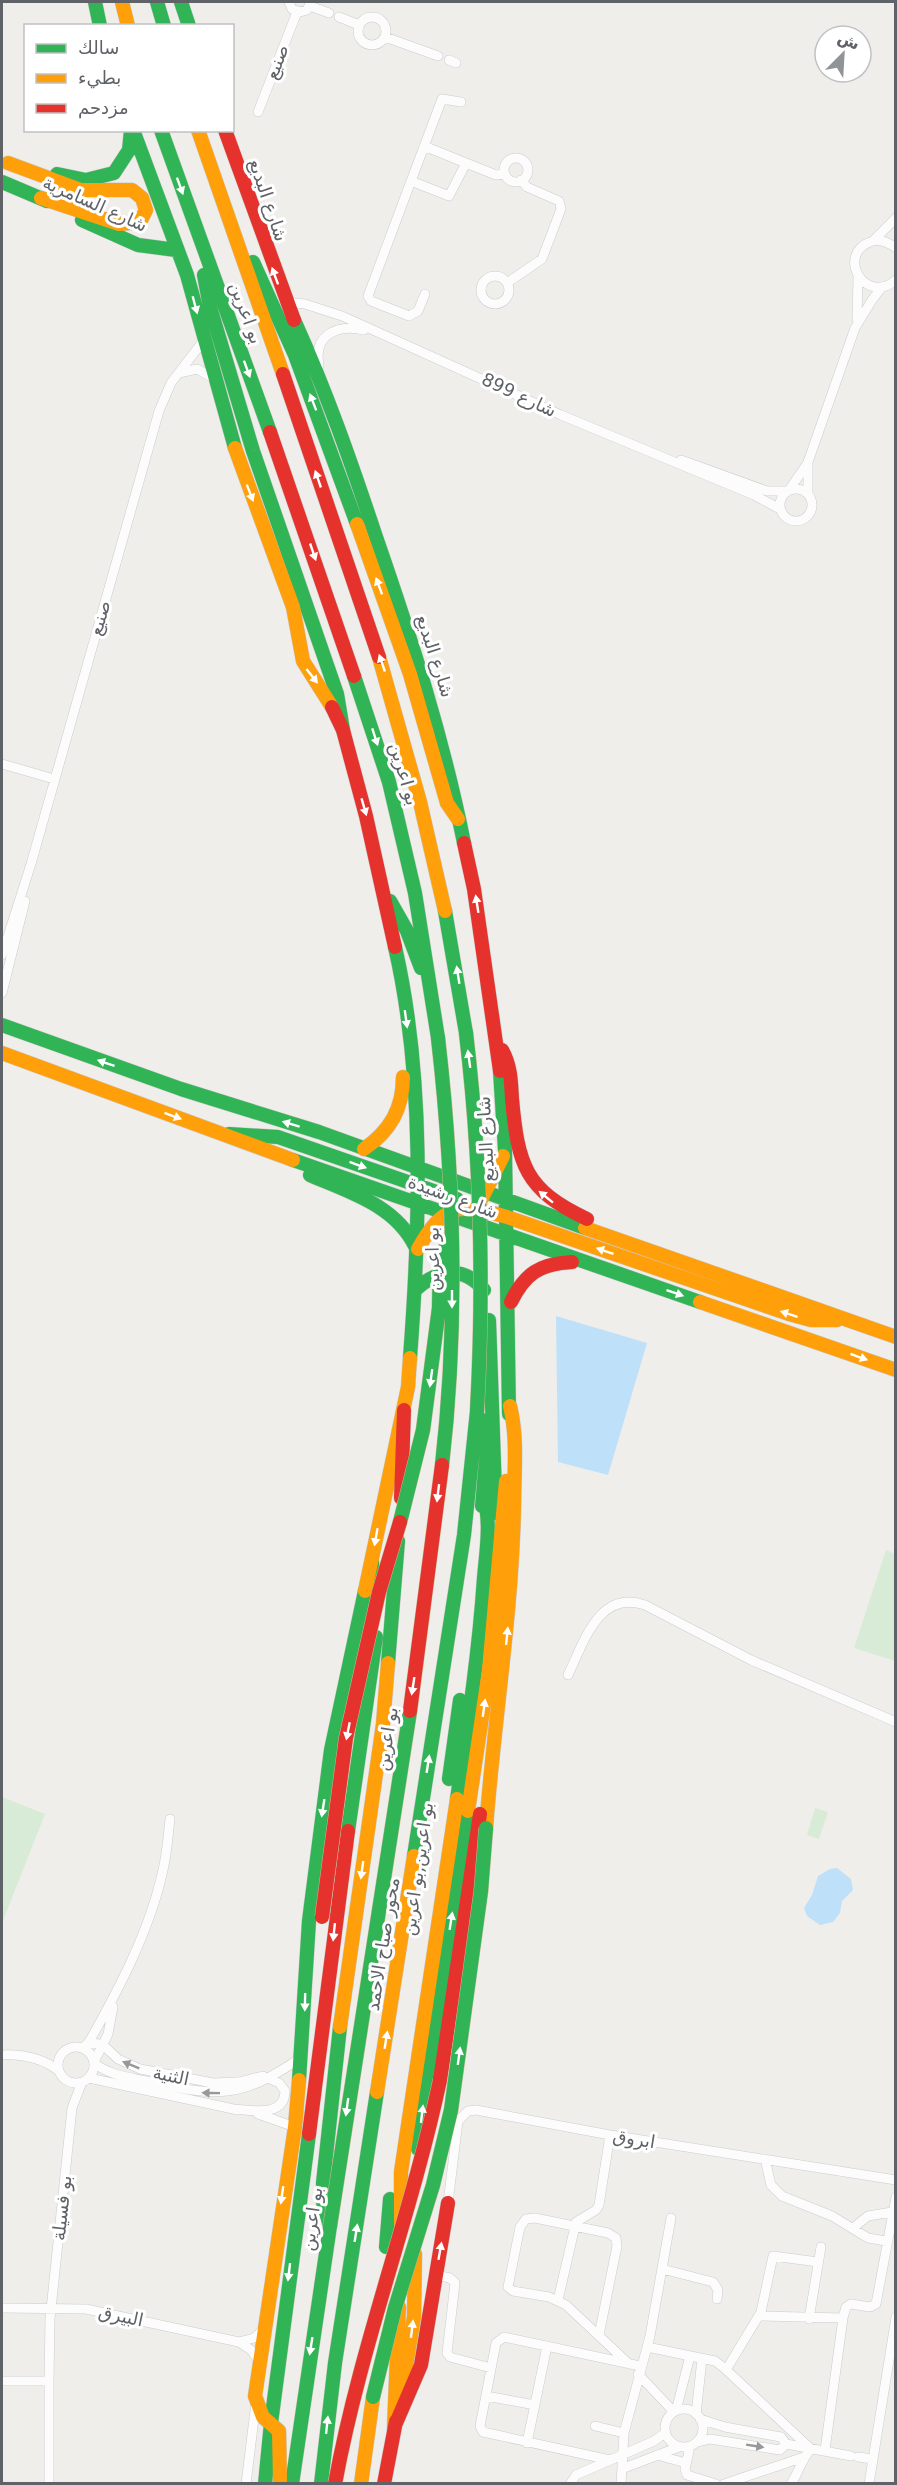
<svg xmlns="http://www.w3.org/2000/svg" width="897" height="2485" font-family="'DejaVu Sans','Noto Naskh Arabic',sans-serif">
<rect width="100%" height="100%" fill="#efeeea"/>
<path fill="#d8ebd6" d="M886 1550 895 1554V1661L854 1648Z
M2 1797 45 1814 2 1923Z
M815 1808 828 1812 819 1839 807 1835Z"/>
<path fill="#bfe0f9" d="M556 1316 647 1343 608 1475 558 1462Z
M837 1868 851 1879 853 1890 842 1901 840 1913 833 1922 820 1925 807 1916 804 1908 812 1895 818 1876 830 1869Z"/>
<g fill="none" stroke-linecap="round" stroke-linejoin="round">
<defs>
<path id="street" d="M289 2 292 9 300 12 307 10 311 2
M310 6 329 13
M358 31a14 14 0 1 1 28 0a14 14 0 1 1-28 0Z
M339 17 359 25
M385 37 438 56
M449 60 456 63
M258 112 297 12
M424 146 466 163
M504 170a12 12 0 1 1 24 0a12 12 0 1 1-24 0Z
M411 181 442 99 461 102
M873 241 896 218
M896 248C888 242 879 238 870 242 836 255 865 306 896 280
M481 290a14 14 0 1 1 28 0a14 14 0 1 1-28 0Z
M507 283 542 259 561 209 559 201 527 187 521 180
M425 294 418 311 409 316 371 301 368 296 411 181 449 196 466 163 496 175 505 174
M285 302 305 304 342 316 561 415 754 495 780 509
M857 319 858 277
M319 365C313 334 338 324 364 330
M179 373 197 369 215 379
M681 460 767 491H787
M780 505a16 16 0 1 1 32 0a16 16 0 1 1-32 0Z
M789 490 807 464
M808 493V462L855 328 872 300 882 287
M2 764 54 779
M2 955 31 864 159 411 171 383 204 340
M2 993 25 901
M568 1675C584 1642 599 1589 645 1605L751 1660 896 1722
M89 2042C119 1989 150 1930 163 1870 167 1853 168 1836 170 1819
M58 2065a18 18 0 1 1 36 0a18 18 0 1 1-36 0Z
M83 2048 89 2042 103 2045 118 2059 140 2069 213 2083 239 2082 263 2076 279 2083 285 2091C285 2118 251 2110 233 2109
M2 2055C23 2054 42 2058 59 2071
M94 2062 108 2034 113 2007
M94 2063C109 2075 128 2077 146 2081 218 2097 239 2100 302 2057
M89 2078 238 2110
M258 2114 295 2127
M765 2159 771 2185 782 2196 832 2216 868 2238 886 2241
M448 2203 458 2121 468 2111 476 2110 610 2135 896 2180
M853 2228 868 2216 892 2212
M662 2269 713 2282 718 2290 717 2299
M436 2275 450 2278 455 2283 447 2353 450 2357 491 2368
M558 2300 576 2222 596 2210 599 2205 610 2135
M2 2308 86 2309 239 2342 251 2350 260 2362
M759 2316 843 2318
M809 2319 821 2247
M599 2335 617 2246 616 2238 608 2233 535 2218 526 2219 520 2227 508 2287 513 2291 549 2297 566 2305 629 2364
M239 2342 254 2338 265 2328
M647 2347 715 2361 723 2367 811 2449C802 2458 799 2472 791 2484
M726 2370 761 2312 773 2256 818 2262
M638 2374 674 2412
M2 2381H49L50 2319 72 2108 82 2082
M49 2381V2484
M486 2396 535 2405
M665 2428a19 19 0 1 1 38 0a19 19 0 1 1-38 0Z
M676 2411 690 2356
M696 2414 702 2359
M595 2426 624 2433
M698 2442 710 2439 780 2450 786 2444 781 2437 725 2427 700 2419
M527 2443 547 2346
M786 2444 851 2456
M690 2447 685 2469 687 2475 716 2484
M825 2450 843 2318 846 2307 851 2304 870 2307 876 2304 896 2197
M657 2455 686 2463
M858 2457 873 2459
M610 2460 483 2432 480 2426 496 2343 504 2337 640 2366
M624 2468 679 2447
M246 2484 256 2402
M570 2484 576 2475 654 2441 665 2433
M621 2484 624 2433 650 2336 671 2218
M724 2484 804 2457
M869 2484 896 2317"/>
<path id="fast" d="M95 2 100 26
M157 2 164 26
M181 2 189 26
M133 130 187 275 235 448
M161 130 270 432
M57 174 86 180 114 173 129 150 131 130
M2 182 47 201
M82 220 138 245 176 250
M253 262 295 355 357 524
M204 275 210 307 253 451 337 694 343 730
M294 320C327 393 351 462 376 537 411 638 443 738 464 843
M354 676 389 782 415 893 438 1038
M390 901 407 931 421 968
M445 911 466 1033
M395 947C425 1078 420 1225 410 1358
M2 1025 181 1089 319 1132 585 1228
M500 1071 505 1150 509 1414
M229 1134 278 1137 457 1199
M293 1160 700 1302
M310 1175C349 1192 395 1205 415 1246
M415 1290C438 1269 463 1265 484 1290
M489 1320 495 1492 499 1514
M482 1420 487 1449 482 1506
M372 1562 375 1604
M388 1663 398 1541
M449 1779 460 1700
M457 1799C468 1725 479 1652 484 1578 486 1553 492 1520 483 1496
M348 1831 376 1637
M414 1856 464 1535 477 1411
M299 2080 309 1921 331 1750 365 1591
M418 2149 468 1811
M386 2247 390 2199
M271 2423 309 2134
M265 2484 271 2423
M292 2484 330 2226 323 2202V2183L340 2027
M321 2484 335 2363 377 2092"/>
<path id="slow" d="M122 2 128 26
M198 130 283 374
M8 163 81 190H132L142 198 146 210 140 222 119 224 41 198
M235 448 293 607 303 661 332 707
M357 524 410 674 447 803 458 819
M379 657 420 802 445 911
M2 1053 293 1160
M364 1149C390 1131 403 1109 403 1077
M482 1198 503 1156
M585 1228 896 1337
M418 1249C443 1204 459 1203 507 1217L789 1314 811 1320H837
M700 1302 896 1370
M365 1591 408 1387 410 1358
M468 1811 489 1670 506 1481
M486 1828C494 1720 512 1614 514 1506 514 1472 518 1439 510 1406
M340 2027 383 1724 388 1663
M377 2092 414 1856
M401 2225V2172L457 1799
M402 2390 414 2317 415 2254
M394 2428 399 2307
M280 2484 279 2431 263 2417 255 2396 295 2127 299 2080
M361 2484 373 2397"/>
<path id="jam" d="M225 130 294 320
M283 374 379 657
M270 432 354 676
M332 707 343 730 366 816 395 947
M464 843 474 889 500 1071
M502 1050C511 1066 511 1082 512 1099 518 1165 525 1190 587 1219
M511 1302C525 1273 540 1264 572 1262
M401 1498 404 1410
M440 2080 480 1814
M309 2134 348 1831
M396 2423 421 2365 448 2203
M384 2484 396 2421"/>
</defs>
<use href="#street" stroke="#cbcccc" stroke-width="10"/>
<use href="#fast" stroke="#cacacb" stroke-width="15"/>
<use href="#slow" stroke="#cacacb" stroke-width="15"/>
<use href="#jam" stroke="#cacacb" stroke-width="15"/>
<use href="#street" stroke="#fdfcfc" stroke-width="9"/>
<use href="#fast" stroke="#30b455" stroke-width="14"/>
<use href="#slow" stroke="#ff9f0a" stroke-width="14"/>
<use href="#jam" stroke="#e5322d" stroke-width="14"/>
<defs>
<path id="fast-bridge" d="M466 1033C481 1159 484 1284 477 1411
M438 1038C454 1177 458 1326 442 1465
M400 1522 423 1430 439 1308 440 1256 450 1241
M330 2226 410 1711
M373 2397 395 2308 433 2185 451 2110 481 1891 486 1828"/>
<path id="jam-bridge" d="M410 1711 442 1465
M322 1917 346 1738 379 1592 400 1522
M335 2484C360 2347 411 2216 440 2080"/>
</defs>
<use href="#fast-bridge" stroke="#c8b996" stroke-width="15" stroke-linecap="butt"/>
<use href="#jam-bridge" stroke="#c8b996" stroke-width="15" stroke-linecap="butt"/>
<use href="#fast-bridge" stroke="#30b455" stroke-width="14"/>
<use href="#jam-bridge" stroke="#e5322d" stroke-width="14"/>
</g>
<defs><path id="oneway-solid" d="M-6-.8H1V-3.2L6.5 0L1 3.2V.8H-6Z" transform="scale(1.5)"/></defs>
<g fill="#fff">
<use href="#oneway-solid" transform="translate(180 186) rotate(70)"/>
<use href="#oneway-solid" transform="translate(275 276) rotate(-110)"/>
<use href="#oneway-solid" transform="translate(195 305) rotate(75)"/>
<use href="#oneway-solid" transform="translate(247 369) rotate(70)"/>
<use href="#oneway-solid" transform="translate(313 402) rotate(-111)"/>
<use href="#oneway-solid" transform="translate(318 479) rotate(-109)"/>
<use href="#oneway-solid" transform="translate(250 493) rotate(69)"/>
<use href="#oneway-solid" transform="translate(313 552) rotate(71)"/>
<use href="#oneway-solid" transform="translate(379 586) rotate(-110)"/>
<use href="#oneway-solid" transform="translate(382 663) rotate(-109)"/>
<use href="#oneway-solid" transform="translate(312 676) rotate(52)"/>
<use href="#oneway-solid" transform="translate(375 737) rotate(72)"/>
<use href="#oneway-solid" transform="translate(364 807) rotate(74)"/>
<use href="#oneway-solid" transform="translate(477 904) rotate(-99)"/>
<use href="#oneway-solid" transform="translate(458 975) rotate(-99)"/>
<use href="#oneway-solid" transform="translate(406 1019) rotate(82)"/>
<use href="#oneway-solid" transform="translate(469 1059) rotate(-98)"/>
<use href="#oneway-solid" transform="translate(106 1063) rotate(-161)"/>
<use href="#oneway-solid" transform="translate(173 1116) rotate(20)"/>
<use href="#oneway-solid" transform="translate(291 1124) rotate(-163)"/>
<use href="#oneway-solid" transform="translate(358 1165) rotate(20)"/>
<use href="#oneway-solid" transform="translate(546 1197) rotate(-141)"/>
<use href="#oneway-solid" transform="translate(605 1251) rotate(-161)"/>
<use href="#oneway-solid" transform="translate(675 1293) rotate(19)"/>
<use href="#oneway-solid" transform="translate(452 1299) rotate(90)"/>
<use href="#oneway-solid" transform="translate(789 1314) rotate(-162)"/>
<use href="#oneway-solid" transform="translate(859 1357) rotate(20)"/>
<use href="#oneway-solid" transform="translate(431 1378) rotate(98)"/>
<use href="#oneway-solid" transform="translate(438 1493) rotate(97)"/>
<use href="#oneway-solid" transform="translate(376 1537) rotate(100)"/>
<use href="#oneway-solid" transform="translate(507 1636) rotate(-84)"/>
<use href="#oneway-solid" transform="translate(413 1686) rotate(99)"/>
<use href="#oneway-solid" transform="translate(484 1708) rotate(-82)"/>
<use href="#oneway-solid" transform="translate(348 1731) rotate(101)"/>
<use href="#oneway-solid" transform="translate(428 1764) rotate(-81)"/>
<use href="#oneway-solid" transform="translate(323 1808) rotate(99)"/>
<use href="#oneway-solid" transform="translate(362 1870) rotate(98)"/>
<use href="#oneway-solid" transform="translate(451 1921) rotate(-81)"/>
<use href="#oneway-solid" transform="translate(334 1932) rotate(96)"/>
<use href="#oneway-solid" transform="translate(305 2002) rotate(91)"/>
<use href="#oneway-solid" transform="translate(386 2040) rotate(-81)"/>
<use href="#oneway-solid" transform="translate(459 2056) rotate(-82)"/>
<use href="#oneway-solid" transform="translate(347 2107) rotate(98)"/>
<use href="#oneway-solid" transform="translate(422 2114) rotate(-83)"/>
<use href="#oneway-solid" transform="translate(282 2195) rotate(98)"/>
<use href="#oneway-solid" transform="translate(356 2233) rotate(-81)"/>
<use href="#oneway-solid" transform="translate(440 2251) rotate(-80)"/>
<use href="#oneway-solid" transform="translate(289 2272) rotate(97)"/>
<use href="#oneway-solid" transform="translate(412 2329) rotate(-83)"/>
<use href="#oneway-solid" transform="translate(311 2346) rotate(99)"/>
<use href="#oneway-solid" transform="translate(327 2425) rotate(-84)"/>
</g>
<g fill="#96999c">
<use href="#oneway-solid" transform="translate(131 2065) rotate(-158)"/>
<use href="#oneway-solid" transform="translate(211 2093) rotate(-179)"/>
<use href="#oneway-solid" transform="translate(755 2446) rotate(9)"/>
</g>
<g text-anchor="middle" stroke-width="6" stroke-linejoin="round" paint-order="stroke">
<g font-size="18" fill="#5f6368" stroke="#fff">
<text transform="translate(277 62) rotate(-69)" y="6">صنيع</text>
<text transform="translate(268 200) rotate(71)" y="6">شارع البديع</text>
<text transform="translate(95 204) rotate(24)" y="6">شارع السامرية</text>
<text transform="translate(246 313) rotate(70)" y="6">بو اعرين</text>
<text transform="translate(519 395) rotate(25)" y="6">شارع 899</text>
<text transform="translate(100 618) rotate(-74)" y="6">صنيع</text>
<text transform="translate(435 656) rotate(72)" y="6">شارع البديع</text>
<text transform="translate(404 774) rotate(74)" y="6">بو اعرين</text>
<text transform="translate(486 1139) rotate(-93)" y="6">شارع البديع</text>
<text transform="translate(453 1197) rotate(20)" y="6">شارع رشيدة</text>
<text transform="translate(433 1259) rotate(-91)" y="6">بو اعرين</text>
<text transform="translate(387 1739) rotate(-81)" y="6">بو اعرين</text>
<text transform="translate(418 1869) rotate(-82)" y="6">بو اعرين,بو اعرين</text>
<text transform="translate(383 1944) rotate(-81)" y="6">محور صباح الاحمد</text>
<text transform="translate(171 2076) rotate(12)" y="6">الثنية</text>
<text transform="translate(634 2139) rotate(9)" y="6">ابروق</text>
<text transform="translate(62 2208) rotate(-84)" y="6">بو فسيلة</text>
<text transform="translate(312 2219) rotate(-82)" y="6">بو اعرين</text>
<text transform="translate(121 2316) rotate(12)" y="6">البيرق</text>
</g>
</g>
<rect width="897" height="2485" fill="none" stroke="#5f6368" stroke-width="6"/>
<rect x="24" y="24" width="210" height="108" fill="#ffffff" stroke="#bfc1c3" stroke-width="1.5"/>
<rect x="36" y="44" width="30" height="9" fill="#30b455" stroke="#bfc1c3" stroke-width="1.5"/>
<text x="78" y="54" font-size="18" fill="#5f6368">سالك</text>
<rect x="36" y="74" width="30" height="9" fill="#ff9f0a" stroke="#bfc1c3" stroke-width="1.5"/>
<text x="78" y="84" font-size="18" fill="#5f6368">بطيء</text>
<rect x="36" y="104" width="30" height="9" fill="#e5322d" stroke="#bfc1c3" stroke-width="1.5"/>
<text x="78" y="114" font-size="18" fill="#5f6368">مزدحم</text>
<g transform="translate(843 54) rotate(24)"><circle r="28" fill="#ffffff" stroke="#bfc1c3" stroke-width="1.5"/>
<path d="M0-4.5L10 22L0 15L-10 22Z" fill="#919496"/>
<text y="-9" font-size="16" font-weight="bold" text-anchor="middle" fill="#5f6368">ش</text>
</g>
</svg>
